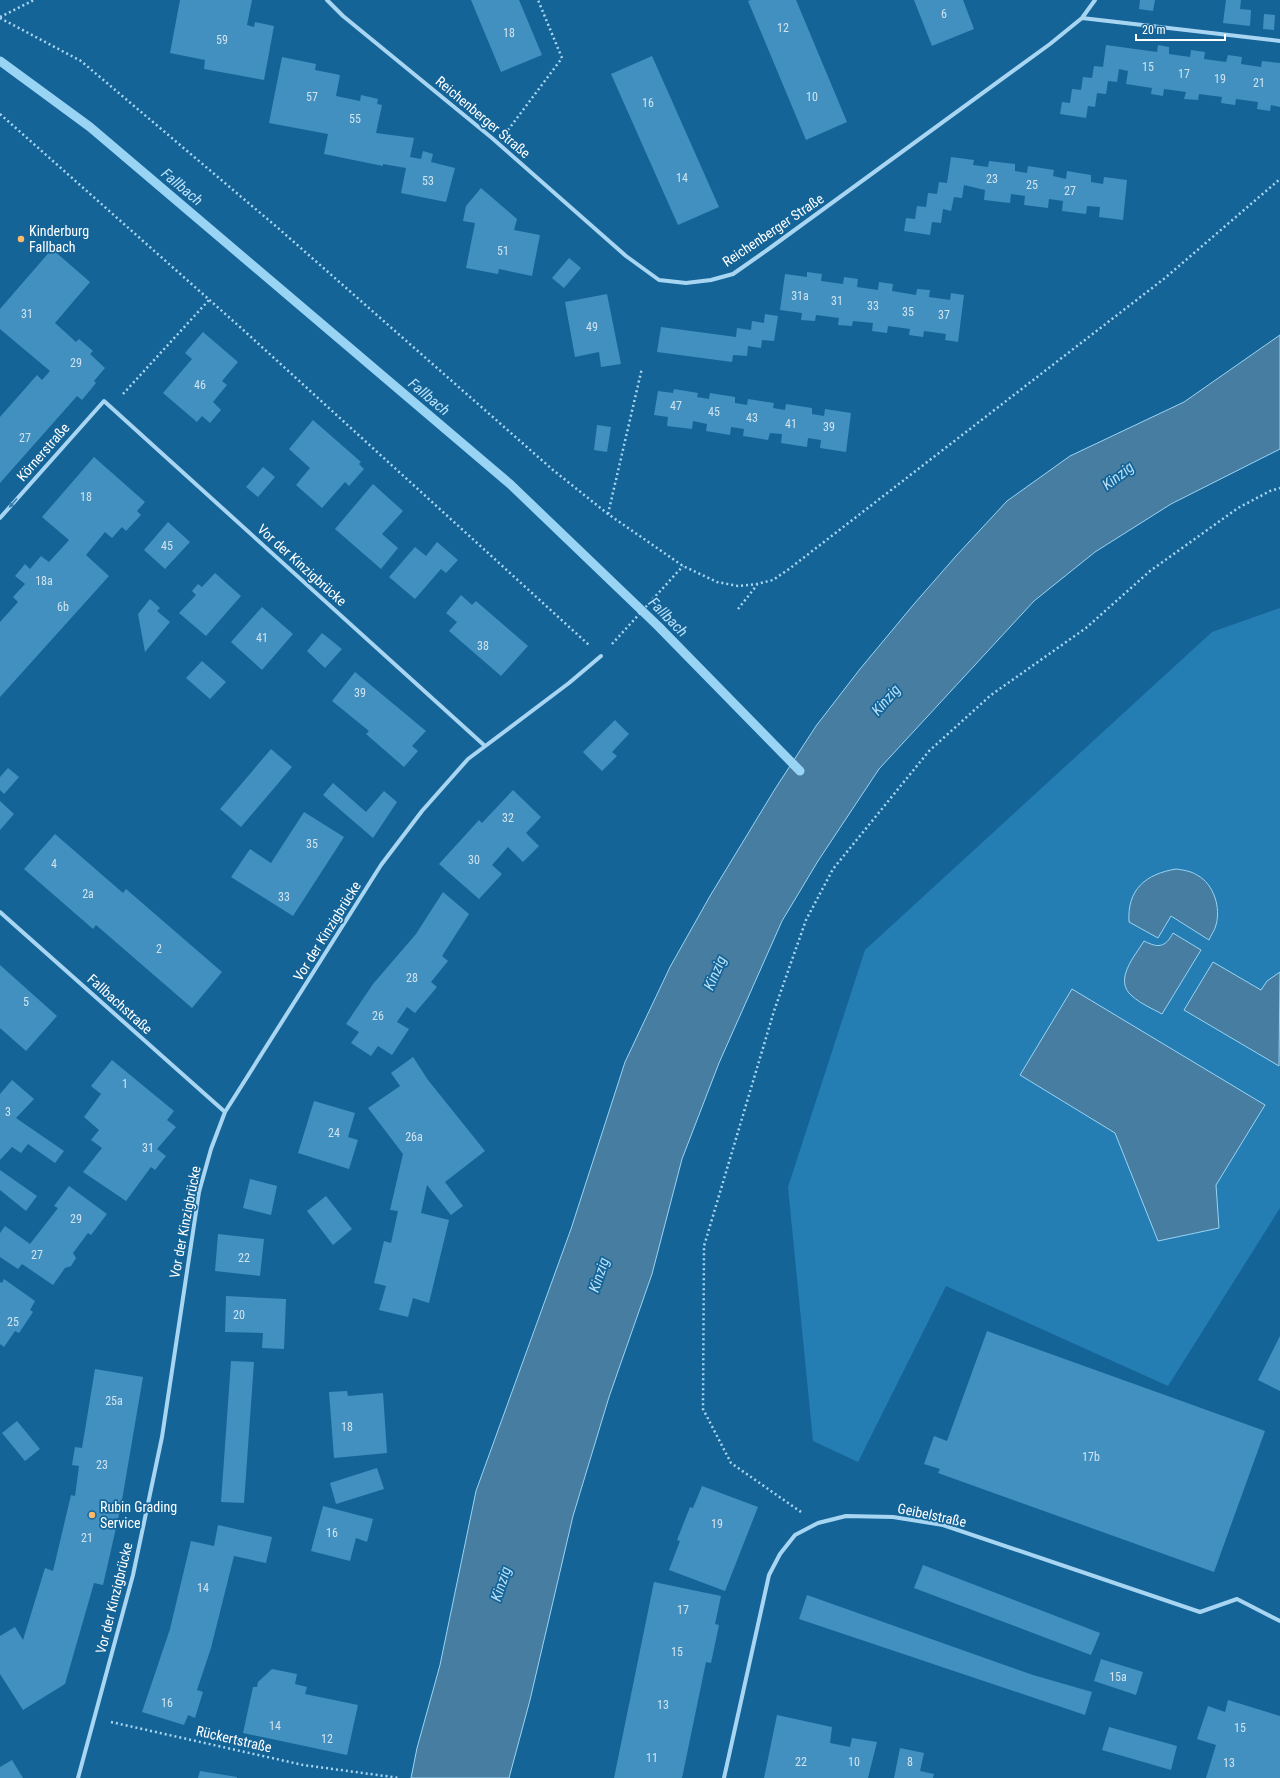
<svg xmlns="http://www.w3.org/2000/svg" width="1280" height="1778" font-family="'Roboto Condensed',sans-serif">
<rect width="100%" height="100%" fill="#156498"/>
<path fill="#247eb4" d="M1280 608V1208L1168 1386 946 1286 858 1462 813 1441 788 1187 865 950 1212 632Z"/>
<path fill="#467da1" stroke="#9ad4f5" d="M1280 335V449L1171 504 1095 552 1034 601 879 769 818 861 782 921 719 1063 682 1159 652 1274 609 1397 573 1516 530 1700 509 1778H411L417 1748 440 1665 476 1491 571 1229 625 1062 670 967 710 896 775 789 816 726 860 669 914 604 956 556 1007 501 1070 456 1184 402Z
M1176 869C1183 870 1191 871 1197 875 1214 884 1221 908 1216 925 1215 930 1211 935 1209 940L1171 916 1158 938 1129 922C1127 889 1146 874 1176 869Z
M1173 933 1201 950 1162 1014C1153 1009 1141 1004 1132 996 1113 980 1135 956 1144 941 1158 948 1165 948 1173 933Z
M1213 962 1261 990 1267 981 1280 972 1279 1066 1184 1010Z
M1072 989 1265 1105 1216 1185 1219 1228 1158 1241 1115 1133 1020 1075Z"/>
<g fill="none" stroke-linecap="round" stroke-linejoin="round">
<path stroke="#9ad4f5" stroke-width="9" d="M0 61 90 127 510 484 658 626 800 771"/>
</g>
<path fill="#4290c0" d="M180 0H252L247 25 254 27 255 22 274 26 264 80 204 69 205 60 170 53Z
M471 0H519L542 55 501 72Z
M751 0H796L847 122 806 140 748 1Z
M914 0H963L974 29 932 46Z
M1140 0H1155L1153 11 1139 9Z
M1226 0H1241L1240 9 1251 10 1250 26 1223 23Z
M1264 14 1275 15 1274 30 1263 29Z
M1106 45 1157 52 1158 45 1169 47V54L1190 57 1191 50 1205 52 1204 59 1226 62 1228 55 1242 57 1241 64 1261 67 1262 61 1280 63V107L1271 105 1270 111 1257 109 1258 102 1236 99 1235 105 1221 103 1222 97 1199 94 1198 100 1184 99 1186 92 1164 89 1163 96 1151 94 1152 88 1126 84 1128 71 1119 69 1117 82 1108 81 1106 94 1097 93 1095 107 1088 106 1086 118 1060 114 1062 102 1070 103 1072 89 1081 90 1083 77 1092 78 1094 66 1103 67Z
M652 56 719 207 678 225 611 74Z
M282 57 316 64 315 70 340 75 336 96 360 101 361 95 378 99 377 104 382 105 376 133 414 138 410 157 421 159 423 151 433 154 431 162 455 168 446 202 401 193 406 168 383 164V166L324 154 328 134 269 123Z
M951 157 974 160 973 165 988 167 989 161 1015 164V171L1027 173 1028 166 1054 170 1053 176 1066 179 1067 171 1091 175V182L1103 184 1104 177 1127 180 1123 220 1099 217 1100 207 1087 206 1086 214 1062 211 1063 201 1049 199 1048 208 1024 205 1025 196 1011 194 1010 203 984 200 985 190 964 185 962 198 954 197 951 211 943 209 941 223 932 222 930 235 904 231 906 218 915 219 917 206 926 207 928 193 937 194 939 182 947 183Z
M481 188 517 219 514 230 540 235 532 276 499 269 498 274 466 268 475 223 463 221 466 206Z
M52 249 90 282 55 323 76 342 79 339 93 351 90 354 105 368 94 381 96 383 82 400 77 396 0 483V417L37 375 42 380 50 371 0 329V309Z
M569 258 581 268 564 288 552 278Z
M807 272 822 274 821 281 843 284 844 277 858 279 857 287 878 290 879 282 893 284 892 291 916 295 917 289 930 290 929 297 950 300 951 293 964 295 958 342 945 340 946 334 924 331 923 337 909 335 910 329 888 326 887 333 872 331 873 323 853 321 852 326 838 325 839 318 816 315 815 321 801 320 802 313 780 310 785 274 807 277Z
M607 294 621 364 601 367 599 352 575 357 565 302Z
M765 314 778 316 774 341 762 340 761 348 748 346 747 356 733 355 732 362 657 352 661 327 736 337 737 328 751 330 752 321 764 323Z
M203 332 238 362 222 381 227 385 213 402 221 410 210 423 202 416 197 422 163 393 192 359 185 353Z
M674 389 698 393 697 397 709 399 710 393 735 397V403L747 405 748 399 774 403 773 408 785 410 786 404 812 408V414L824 416 825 409 851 413 846 452 820 448 821 440 808 438 807 447 781 443 782 434 770 433 768 440 743 436 744 429 731 427 730 435 706 431 707 424 693 421 692 429 667 426 668 417 654 415 658 391 673 393Z
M313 420 361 462 359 464 364 469 349 486 345 482 322 508 296 485 310 468 289 449Z
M597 425 611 427 607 452 594 450Z
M94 457 145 502 137 511 141 515 126 531 122 527 112 538 105 532 86 555 109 576 0 697V622L18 602 13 597 25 584 15 576 25 564 30 569 41 556 49 562 69 540 42 517Z
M263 467 275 477 258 497 246 487Z
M373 484 403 511 382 534 398 548 381 569 335 529Z
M168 522 190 542 165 569 144 550Z
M437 542 458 560 446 573 441 569 415 599 389 577 415 547 426 556Z
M215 573 241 596 206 636 179 613 196 595 192 591 198 584 202 587Z
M461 595 472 605 476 601 528 646 501 676 449 631 457 622 446 613Z
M150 599 160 608 157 611 170 622 145 652 138 614Z
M262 607 293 634 262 670 231 642Z
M322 633 342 649 325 668 307 651Z
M202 661 226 682 210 699 186 678Z
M355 672 426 731 412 746 418 751 404 767 366 734 369 731 332 701Z
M615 720 629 734 612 752 617 756 602 771 583 752Z
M271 749 292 767 241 827 220 809Z
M8 768 19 777 4 794 0 790V777Z
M333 783 366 812 384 791 397 802 373 838 323 795Z
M513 790 541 817 526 833 539 846 523 862 508 847 492 865 502 874 479 899 439 864 479 820 482 823Z
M0 801 14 814 0 830Z
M304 812 344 837 293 916 231 877 250 849 271 863Z
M55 834 123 893 126 889 222 972 192 1008 96 925 93 929 24 869Z
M443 892 469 914 442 956 448 961 431 982 437 987 415 1013 407 1007 397 1022 409 1029 392 1055 378 1046 371 1056 351 1043 359 1032 346 1024 373 984 416 934Z
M0 965 57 1016 26 1051 0 1028Z
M413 1057 428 1080 485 1151 445 1182 463 1206 451 1215 427 1185 421 1213 449 1220 429 1303 413 1298 408 1317 379 1310 386 1286 374 1283 384 1241 391 1243 398 1211 390 1210 403 1154 368 1108 400 1086 391 1073Z
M112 1060 174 1111 167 1120 176 1127 157 1149 166 1156 155 1170 151 1167 126 1201 83 1172 102 1148 91 1140 99 1130 84 1117 101 1094 91 1086Z
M12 1080 34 1099 16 1118 64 1151 55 1163 28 1144 21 1153 12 1147 0 1160V1094Z
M314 1101 355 1113 348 1137 358 1140 349 1169 298 1153Z
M0 1170 37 1196 26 1211 0 1190Z
M250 1179 277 1186 271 1215 243 1208Z
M69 1186 107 1214 91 1235 88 1233 73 1253 76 1258 71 1266 65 1268 53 1285 22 1264 18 1269 0 1257V1233L5 1226 30 1244 58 1208 54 1206Z
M326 1196 352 1229 333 1245 307 1211Z
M218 1234 264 1239 260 1276 215 1271Z
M4 1279 35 1301 30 1310 33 1312 19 1333 15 1331 4 1347 0 1344V1282L2 1283Z
M226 1296 286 1299 284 1349 262 1348 263 1333 225 1332Z
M987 1331 1265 1431 1214 1572 938 1473 940 1469 924 1464 934 1436 947 1441Z
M1280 1336V1391L1258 1380Z
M231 1361 254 1362 244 1503 221 1502Z
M95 1369 143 1377 121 1506 103 1585 94 1583 65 1684 23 1710 0 1674V1636L15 1627 23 1640 45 1568 53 1571 71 1495 75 1496 79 1466 72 1465 75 1447 82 1448Z
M347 1391 348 1396 383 1393 387 1453 334 1458 329 1392Z
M17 1421 40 1449 25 1461 2 1433Z
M377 1468 384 1489 336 1504 330 1483Z
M702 1486 758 1507 725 1591 669 1570 680 1541 677 1540 690 1507 693 1508Z
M323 1506 373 1519 367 1542 356 1538 350 1561 311 1551Z
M218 1525 272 1537 266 1563 234 1556 211 1648 197 1690 203 1692 195 1718 188 1715 184 1725 142 1712 170 1629 191 1541 214 1546Z
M923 1565 1100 1633 1091 1655 914 1588Z
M654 1582 721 1596 715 1624 719 1625 711 1663 706 1662 682 1778H614Z
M807 1595 1033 1675 1092 1692 1085 1715 799 1619Z
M1101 1659 1143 1672 1136 1695 1094 1681Z
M272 1669 297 1674 295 1684 307 1687 305 1694 358 1705 347 1755 243 1733 253 1687H257L258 1682Z
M1228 1700 1280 1716V1778H1206L1216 1745 1197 1739 1208 1706 1225 1712Z
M777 1715 832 1727 830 1743 850 1747 852 1738 877 1742 868 1778H764Z
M1109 1727 1177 1746 1171 1770 1102 1750Z
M900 1748 924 1753 920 1771 934 1774 933 1778H894Z
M12 1760 23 1778H0V1767Z
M200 1771 237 1777V1778H198Z"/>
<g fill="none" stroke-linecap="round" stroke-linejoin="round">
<path stroke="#a8d6f2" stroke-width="2.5" stroke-dasharray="2 3" stroke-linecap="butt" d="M0 17 34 0
M0 18 81 61 278 228 553 470 608 514 683 566 717 582 738 586 757 584 773 580 789 569 1165 278 1280 179
M0 114 240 327 589 645
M508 130 562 58 538 0
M123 394 209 300
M608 514 642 368
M738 609 757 585
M612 644 683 566
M801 1512 731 1463 703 1409 704 1246 774 1011 806 920 833 869 929 751 991 695 1086 628 1150 571 1238 508 1270 491 1280 488
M111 1722 303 1765 400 1778"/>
<path stroke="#a8d6f2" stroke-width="4" d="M327 0 343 16 492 138 626 256 659 280 686 283 711 280 733 274 770 248 1050 44 1082 18 1095 0
M1082 18 1280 41
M0 518 104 401 485 746
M0 912 225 1112
M78 1778 133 1575 162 1437 199 1192 211 1149 225 1112 381 865 422 811 468 759 569 683 601 656
M724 1778 769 1575 780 1554 795 1535 818 1523 846 1516 893 1517 943 1525 1200 1612 1237 1599 1280 1621"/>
</g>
<defs><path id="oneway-solid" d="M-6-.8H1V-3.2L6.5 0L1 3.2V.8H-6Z"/></defs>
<use fill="#3a80ae" href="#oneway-solid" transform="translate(13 503) rotate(131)"/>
<g fill="#ffba69" stroke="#156498" stroke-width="1.5">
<circle cx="21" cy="239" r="4"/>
<circle cx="92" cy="1515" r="4"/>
</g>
<g text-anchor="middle" stroke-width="3.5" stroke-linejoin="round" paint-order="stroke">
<g font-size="12" fill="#d0e3ef">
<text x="944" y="18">6</text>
<text x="783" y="32">12</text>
<text x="509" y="37">18</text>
<text x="222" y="44">59</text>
<text x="1148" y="71">15</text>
<text x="1184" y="78">17</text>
<text x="1220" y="83">19</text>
<text x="1259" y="87">21</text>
<text x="312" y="101">57</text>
<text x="812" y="101">10</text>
<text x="648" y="107">16</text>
<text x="355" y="123">55</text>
<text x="682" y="182">14</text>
<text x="992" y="183">23</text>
<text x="428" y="185">53</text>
<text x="1032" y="189">25</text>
<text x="1070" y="195">27</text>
<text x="503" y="255">51</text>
<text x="800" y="300">31a</text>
<text x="837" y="305">31</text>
<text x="873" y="310">33</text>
<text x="908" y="316">35</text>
<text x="27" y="318">31</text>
<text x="944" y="319">37</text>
<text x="592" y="331">49</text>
<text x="76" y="367">29</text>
<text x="200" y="389">46</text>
<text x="676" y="410">47</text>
<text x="714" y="416">45</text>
<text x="752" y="422">43</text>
<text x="791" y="428">41</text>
<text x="829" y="431">39</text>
<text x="25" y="442">27</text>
<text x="86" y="501">18</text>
<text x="167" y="550">45</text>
<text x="44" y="585">18a</text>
<text x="63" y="611">6b</text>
<text x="262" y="642">41</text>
<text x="483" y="650">38</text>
<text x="360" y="697">39</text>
<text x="508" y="822">32</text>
<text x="312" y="848">35</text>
<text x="474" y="864">30</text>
<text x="54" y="868">4</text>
<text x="88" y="898">2a</text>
<text x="284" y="901">33</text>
<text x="159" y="953">2</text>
<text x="412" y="982">28</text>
<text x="26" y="1006">5</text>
<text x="378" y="1020">26</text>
<text x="125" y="1088">1</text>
<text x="8" y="1116">3</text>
<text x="334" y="1137">24</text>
<text x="414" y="1141">26a</text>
<text x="148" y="1152">31</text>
<text x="76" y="1223">29</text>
<text x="37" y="1259">27</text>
<text x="244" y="1262">22</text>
<text x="239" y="1319">20</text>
<text x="13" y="1326">25</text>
<text x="114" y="1405">25a</text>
<text x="347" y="1431">18</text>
<text x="1091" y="1461">17b</text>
<text x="102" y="1469">23</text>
<text x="717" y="1528">19</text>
<text x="332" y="1537">16</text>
<text x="87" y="1542">21</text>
<text x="203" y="1592">14</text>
<text x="683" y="1614">17</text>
<text x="677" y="1656">15</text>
<text x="1118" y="1681">15a</text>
<text x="167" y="1707">16</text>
<text x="663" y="1709">13</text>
<text x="275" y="1730">14</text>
<text x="1240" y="1732">15</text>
<text x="327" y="1743">12</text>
<text x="652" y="1762">11</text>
<text x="801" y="1766">22</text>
<text x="854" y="1766">10</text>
<text x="910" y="1766">8</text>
<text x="1229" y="1767">13</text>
</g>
<g font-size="14" fill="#fff" stroke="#156498">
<text transform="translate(483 117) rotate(40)" y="5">Reichenberger Straße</text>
<text transform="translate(773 230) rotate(-34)" y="5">Reichenberger Straße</text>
<text transform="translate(43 452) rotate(-49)" y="5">Körnerstraße</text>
<text transform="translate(302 565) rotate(42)" y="5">Vor der Kinzigbrücke</text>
<text transform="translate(327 931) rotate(-58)" y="5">Vor der Kinzigbrücke</text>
<text transform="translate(120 1004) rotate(42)" y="5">Fallbachstraße</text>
<text transform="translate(185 1222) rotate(-79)" y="5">Vor der Kinzigbrücke</text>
<text transform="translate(932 1515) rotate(12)" y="5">Geibelstraße</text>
<text transform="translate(114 1598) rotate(-76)" y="5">Vor der Kinzigbrücke</text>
<text transform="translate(234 1739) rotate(13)" y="5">Rückertstraße</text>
</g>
<g font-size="14" fill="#fff" stroke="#156498" text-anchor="start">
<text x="29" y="236">Kinderburg<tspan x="29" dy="16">Fallbach</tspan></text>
<text x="100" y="1512">Rubin Grading<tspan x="100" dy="16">Service</tspan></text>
</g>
<g font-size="15" font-style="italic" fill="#b8e1f9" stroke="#156498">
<text transform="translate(182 187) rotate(40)" y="5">Fallbach</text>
<text transform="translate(429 397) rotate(40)" y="5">Fallbach</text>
<text transform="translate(1118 476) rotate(-38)" y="5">Kinzig</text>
<text transform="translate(668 617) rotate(45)" y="5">Fallbach</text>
<text transform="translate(886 700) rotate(-49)" y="5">Kinzig</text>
<text transform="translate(715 973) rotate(-67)" y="5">Kinzig</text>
<text transform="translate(599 1275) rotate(-72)" y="5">Kinzig</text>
<text transform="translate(501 1584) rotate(-72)" y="5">Kinzig</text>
</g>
</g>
<path d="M1136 34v6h89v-6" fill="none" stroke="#ffffff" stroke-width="2"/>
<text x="1142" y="34" font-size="12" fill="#ffffff" stroke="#156498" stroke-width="3" paint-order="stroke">20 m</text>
</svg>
